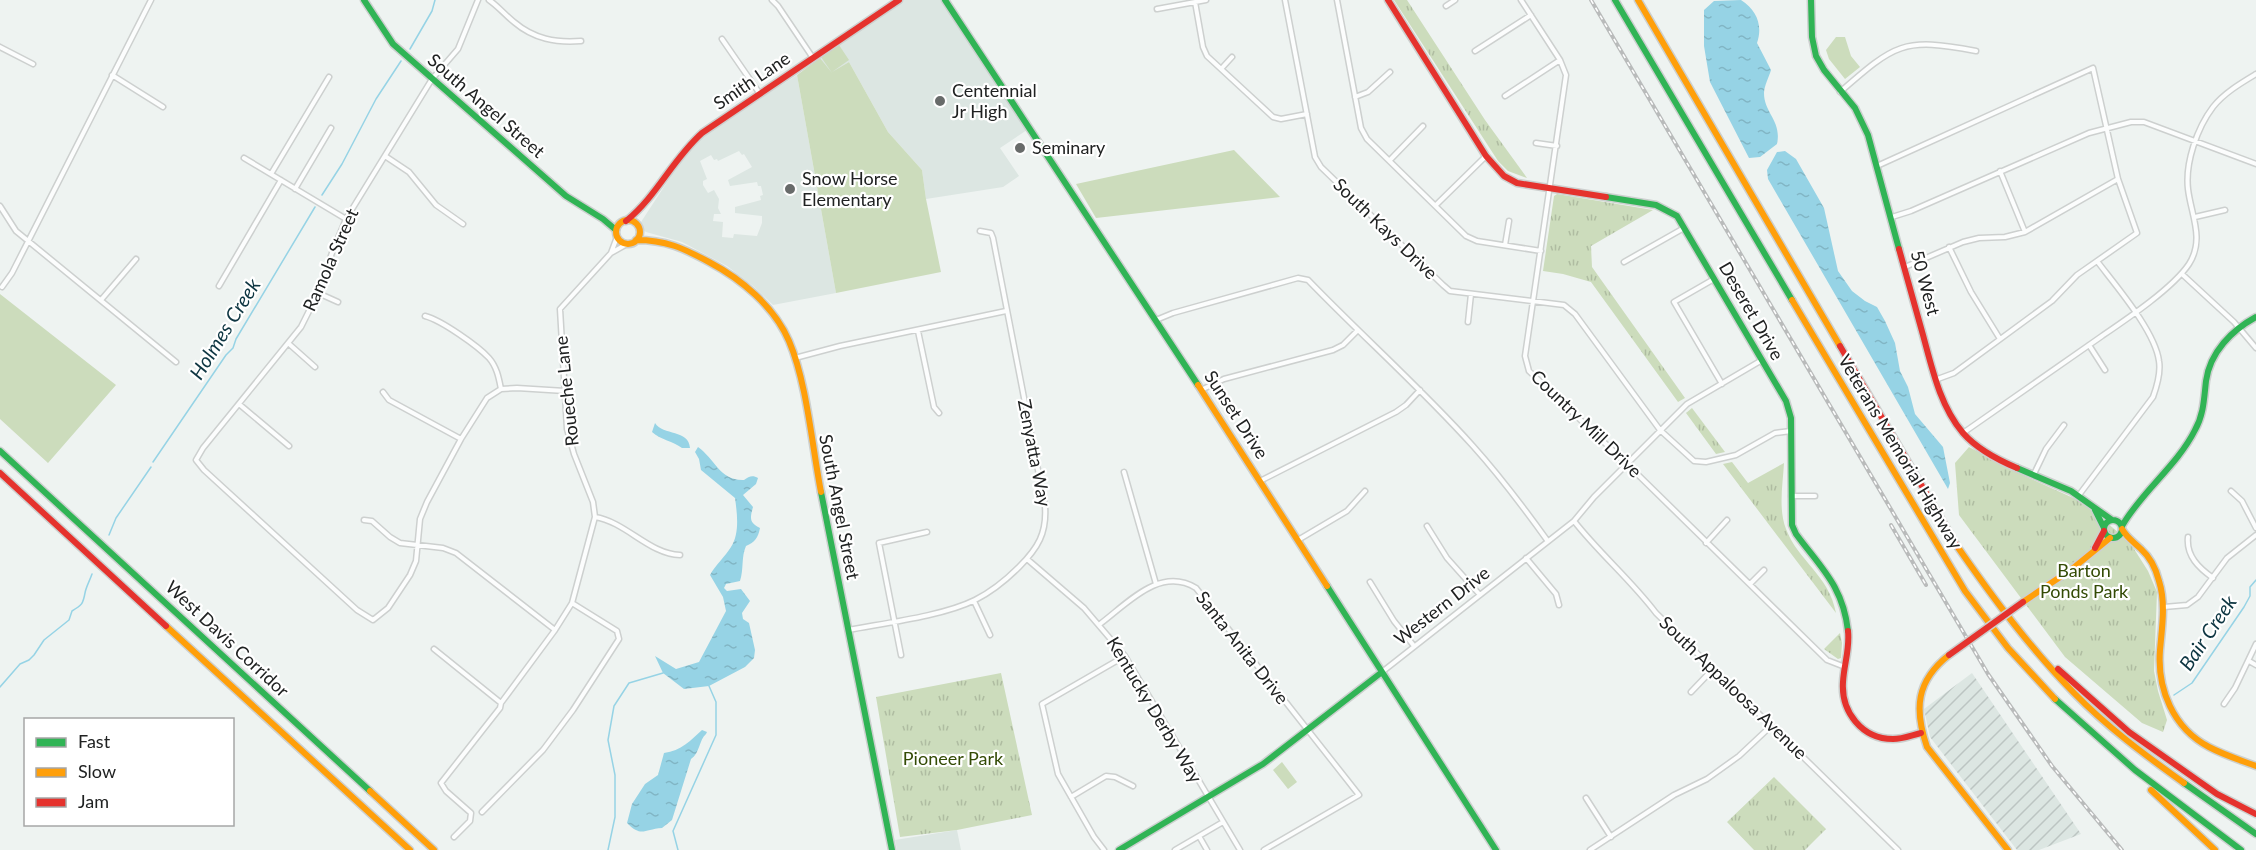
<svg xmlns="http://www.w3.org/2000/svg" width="2256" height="850" font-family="Lato,sans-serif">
<defs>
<pattern id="industrial-furrows" width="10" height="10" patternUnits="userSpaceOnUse" patternTransform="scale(1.5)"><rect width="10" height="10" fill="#dce6e2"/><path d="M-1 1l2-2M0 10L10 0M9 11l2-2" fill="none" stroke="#bcc5c2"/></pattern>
<pattern id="park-tufts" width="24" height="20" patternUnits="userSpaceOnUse" patternTransform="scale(1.5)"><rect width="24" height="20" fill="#ccdcbc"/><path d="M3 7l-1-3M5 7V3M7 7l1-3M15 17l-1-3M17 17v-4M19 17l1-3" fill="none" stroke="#afbca1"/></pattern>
<pattern id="water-ripples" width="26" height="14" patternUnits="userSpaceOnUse" patternTransform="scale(1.5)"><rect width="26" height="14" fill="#96d3e5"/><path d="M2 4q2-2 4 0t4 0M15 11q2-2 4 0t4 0" fill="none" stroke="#81b5c4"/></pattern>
</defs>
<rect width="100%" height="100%" fill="#eef3f1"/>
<path fill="#dce6e2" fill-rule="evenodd" d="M903 0H941L1030 128 1000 148 1019 176 1003 187 926 199 922 170 888 132 849 62 831 73 820 58Z
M797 75 836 293 773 305 753 286 727 266 682 242 646 232 642 229 641 222 688 150 701 137ZM739 151 742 155 744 154 752 167 728 180 730 186 757 182 758 186H761L763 195 760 196 761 200 735 207V213L762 216V223L757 236 734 234 733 238 722 237 723 222 713 221 714 214H721L718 208 719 199 714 190 708 193 703 185V181L707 179 700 161 711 155 714 160 717 159 718 161Z
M957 830 961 850H897L895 840Z"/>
<path fill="url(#industrial-furrows)" d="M1972 673 2081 834 2039 850H2017L1930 737 1924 709Z"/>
<path fill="#ccdcbc" d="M1836 37H1845L1851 56 1860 67 1845 79 1829 59 1826 50Z
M839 45 849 60 832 72 849 62 888 132 922 170 926 199 941 272 836 293 797 75 820 58 832 73 821 57Z
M1234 150 1280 197 1096 218 1076 184Z
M0 294 116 385 48 463 0 419Z
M1282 762 1297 782 1288 789 1273 770Z"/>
<path fill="url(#park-tufts)" d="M1394 0H1407L1485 120 1527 178 1508 171 1498 161Z
M1557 194 1653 210 1591 246 1592 267 1685 398 1678 402 1591 282 1563 274 1543 271 1554 196Z
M1692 408 1725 452 1716 454 1686 413Z
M1969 447 2029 478 2080 501 2129 541 2148 571 2157 592 2154 671 2158 691 2167 720 2163 732 2142 723 2065 657 1959 515 1955 463Z
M1732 462 1748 483 1784 463C1783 483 1778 509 1786 529 1798 561 1829 575 1836 613L1723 464Z
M1840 633 1842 643 1841 658 1838 659 1824 649Z
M1001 673 1032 815 957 830 900 837 876 697Z
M1774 777 1826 829 1805 850H1754L1727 822Z"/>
<path fill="url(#water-ripples)" d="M1741 0C1757 10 1763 26 1757 43L1771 70C1769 77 1764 86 1764 93 1764 113 1782 121 1777 144L1760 157 1749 158 1710 82 1704 46V10L1714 1Z
M1785 151 1796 159 1824 208 1838 271 1852 291 1865 301 1877 307 1885 321 1895 343 1900 371 1908 387 1915 414 1943 447 1950 483 1948 489 1768 179 1767 170 1777 152Z
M655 423C663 436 689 429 690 448H682C673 441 661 440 652 432Z
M698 447C715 459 720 481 744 480 749 476 753 475 758 478L756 484 743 495 753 507C750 518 749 523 760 528 758 538 755 542 746 546 741 557 744 569 740 581L726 584 724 588 727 591 741 589 750 601 742 613 743 619 749 623 755 650 754 658 745 667 709 686 684 689 663 673 655 656 676 669 699 662 726 611 723 597 710 575C716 564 725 557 731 547 740 533 737 513 735 498L701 470 699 459 695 452Z
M702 730 707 732 706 734C699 740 700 753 691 759L672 820 662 828C644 829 642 838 627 823L632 804 645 784 658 775 664 753C681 751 691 740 702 730Z"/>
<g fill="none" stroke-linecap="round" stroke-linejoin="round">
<path stroke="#96d3e5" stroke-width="1.5" d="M410 49 432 11 435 0
M322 195 342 164 376 99 401 61
M153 462 226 355 233 348 236 339 315 207
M109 535 116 518 151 467
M0 687 20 664 29 660 34 655 44 640 69 620 72 611C82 605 83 604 85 593 86 587 90 580 92 574
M2174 695 2192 683 2244 607 2250 596V587L2256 580
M608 850 615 817V775L608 740 614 706 629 683 663 673
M678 850 673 831 716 735V702L709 686"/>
<defs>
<path id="street" d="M478 0 458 49 432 79 346 219 333 250 318 293 301 327 203 448 196 460 204 470 357 610 373 620 388 608 410 575 416 561 420 519 427 502 461 439 487 398 501 389 517 388 565 391
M489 0C498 6 505 15 514 22 534 39 556 43 581 41
M772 0 778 6 813 58
M1285 0 1315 157 1321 167 1443 285 1450 291 1564 305 1575 314 1660 430 1694 461 1706 462 1736 455 1775 433 1791 431
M1337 0 1361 128 1367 139 1466 236 1477 241 1541 251
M1521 0 1560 60 1566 75 1525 356 1529 371 1627 464 1827 660 1845 667
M1195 2 1203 47 1207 56 1273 117 1281 119 1307 114
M1446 6 1455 0
M1157 9 1206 0
M722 39 760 94
M0 47 33 64
M1475 51 1531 15
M1221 69 1232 57
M112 75 163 107
M1840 92C1895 44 1903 37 1976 51
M1505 96 1560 60
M1355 97 1368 92 1390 72
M1536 143 1557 146
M385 156 409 172 436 205 463 224
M244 158 346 219
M1390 160 1423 126
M1877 166 2093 68 2118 179 2137 233 2077 275 2052 301 1954 373 1935 380
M2000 171 2025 232
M271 174 329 77
M295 189 331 128
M1436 205 1486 156
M0 206 16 231 176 362
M1892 217 1911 211 2089 133 2131 122H2144L2256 164
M2195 217 2225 210
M1505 245 1509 221
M1949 247 1971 292 2000 339
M611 253 617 237
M1624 262 1684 228
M1905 267 1963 242 1979 238 2005 237 2025 232 2118 179
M2182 274 2234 322 2256 348
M1714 279 1674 302 1722 384
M219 286 281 180
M2 287 12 273 151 0
M318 293 338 302
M101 300 136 259
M425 316C441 320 478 346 489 358 497 367 499 379 501 389
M1156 320 1173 313 1298 278 1308 280C1362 336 1421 388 1473 446 1500 476 1524 508 1547 540
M1468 322 1471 294
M918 331 934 407 939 413
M288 343 315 367
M2089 345 2105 370
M795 358 840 346 1006 311
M1201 390 1224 379 1333 350 1343 345 1358 330
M383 392 389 400 461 439
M239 404 289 446
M1963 433C2009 401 2055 369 2102 336 2127 319 2173 288 2189 264 2205 239 2191 215 2188 189 2185 163 2197 128 2213 107 2224 93 2241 83 2256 74
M1124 472 1156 584
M2034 474 2046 449 2064 425
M1260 481 1396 412 1406 405 1420 390
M2231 491 2242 501 2256 528
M2079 495 2153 397C2157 386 2161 373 2159 361 2155 331 2116 286 2097 261
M1791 496H1815
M595 517C626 522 649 554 680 555
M364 520 372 521 390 537 400 543 443 548 456 553 555 630
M1574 521C1599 553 1631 580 1656 613L1898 850
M1427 526 1447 558 1480 595
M2188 537C2186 556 2199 568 2213 578
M1298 540 1347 511 1365 491
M1706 543 1727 520
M1526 558 1556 594 1559 605
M1027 559 1084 608 1125 656 1240 850
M1370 582 1394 621 1414 646
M1750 584 1764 570
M974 601 990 635
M2164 607 2187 605 2198 597 2227 558 2256 535
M1100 624C1128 603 1160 566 1196 588L1359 795 1264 850
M848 630C885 623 943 616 975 600 991 592 1006 580 1019 567 1038 548 1047 533 1045 506L993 238 991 233 980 231
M434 649 501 703
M901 655 879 543 927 532
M2249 661 2256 665
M1382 672 1574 521 1594 497 1687 404 1762 360
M1691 692 1713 669
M2224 704 2235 688 2256 644
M1071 797 1106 776 1115 777 1133 786
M1586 798 1611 837
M482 812 543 750 573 710 619 639 617 631 572 603
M1199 836 1207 850
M454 837 470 821 471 813 446 791 441 783 500 708 501 703 555 630 572 603 595 517 593 502 574 454 567 429 560 309 611 253 627 244
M1104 850 1094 837 1058 774 1042 704 1125 656
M1175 850 1223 822
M1590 850 1674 795 1707 779 1739 756 1771 726"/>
<path id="fast" d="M364 0 393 44 566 196 603 219 616 230
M945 0 1198 385
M1615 0 1792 300
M1811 0 1812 37 1816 56 1824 70 1855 108 1868 135 1899 249
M1606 197 1656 205 1677 216 1786 401 1791 418 1792 525 1796 534C1821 568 1843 586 1848 631
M0 451 370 791
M2017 468 2071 491 2112 520
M821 492 892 850
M2095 510 2104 528
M2104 529a9 9 0 1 1 18 0a9 9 0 1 1-18 0Z
M2122 526C2142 491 2177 466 2195 430 2204 414 2204 398 2206 381 2210 352 2232 330 2256 317
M1327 586 1496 850
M2055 699 2135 770 2241 850
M2184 783 2256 834
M1119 850 1263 764 1382 672"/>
<path id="slow" d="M1638 0 1840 346
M616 232a12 12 0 1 1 24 0a12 12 0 1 1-24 0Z
M636 240C666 240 683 248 709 262 741 279 774 306 789 341 807 383 812 446 821 492
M1792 300 1965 591 2008 648 2055 699
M1198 385 1327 586
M2122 529C2127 538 2134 542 2141 549 2150 557 2156 569 2159 581 2166 603 2162 627 2160 650 2157 689 2173 728 2209 747 2224 755 2240 760 2256 766
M1957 546C1993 598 2030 648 2074 693 2107 727 2145 755 2184 783
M2023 602 2072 569 2110 538
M166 626 410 850
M1949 655C1916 681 1914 709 1927 747L2008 850
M2151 790 2215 850
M370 791 434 850"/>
<path id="jam" d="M1388 0 1486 156 1504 176 1517 183 1606 197
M626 221C657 196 672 160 702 133L899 0
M1899 249C1907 278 1915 306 1923 335 1932 368 1940 406 1963 433 1977 449 1998 460 2017 468
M1840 346 1957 546
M0 473 166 626
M2095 548 2104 531
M1848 631C1850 649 1844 664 1843 682 1841 712 1862 739 1893 739 1903 739 1912 735 1921 733
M2058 669 2129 732 2217 794 2256 814"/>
</defs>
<use href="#street" stroke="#cdd0cf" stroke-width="7"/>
<use href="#fast" stroke="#cdd0cf" stroke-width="9"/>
<use href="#slow" stroke="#cdd0cf" stroke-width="9"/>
<use href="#jam" stroke="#cdd0cf" stroke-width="9"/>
<use href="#street" stroke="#fcfdfd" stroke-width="4"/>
<use href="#fast" stroke="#30b455" stroke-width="6"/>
<use href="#slow" stroke="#ff9f0a" stroke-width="6"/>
<use href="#jam" stroke="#e5322d" stroke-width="6"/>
<defs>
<path id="rail" d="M1591 0 1988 674 2052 766 2122 850
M1891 525 1926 585"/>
</defs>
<use href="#rail" stroke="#b9bbbb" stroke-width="4"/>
<use href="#rail" stroke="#fff" stroke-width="1.5" stroke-dasharray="4.5" stroke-linecap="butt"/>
<defs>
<path id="jam-bridge" d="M1949 655 2023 602"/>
</defs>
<use href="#jam-bridge" stroke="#cdd0cf" stroke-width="9" stroke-linecap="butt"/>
<use href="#jam-bridge" stroke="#e5322d" stroke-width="6"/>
</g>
<g fill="#686b6a" stroke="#fff" stroke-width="2">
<circle cx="940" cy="101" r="6"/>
<circle cx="1020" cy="148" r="6"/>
<circle cx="790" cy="189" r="6"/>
</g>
<g text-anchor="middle" stroke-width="4.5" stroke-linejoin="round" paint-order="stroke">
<g font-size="18" fill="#202222" stroke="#fff">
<text transform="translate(752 81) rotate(-34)" y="6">Smith Lane</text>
<text transform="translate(486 106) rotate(41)" y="6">South Angel Street</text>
<text transform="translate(1385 229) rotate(44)" y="6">South Kays Drive</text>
<text transform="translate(331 260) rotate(-66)" y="6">Ramola Street</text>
<text transform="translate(1925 283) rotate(75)" y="6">50 West</text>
<text transform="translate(1751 311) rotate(60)" y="6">Deseret Drive</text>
<text transform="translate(567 391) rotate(-96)" y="6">Roueche Lane</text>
<text transform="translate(1236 415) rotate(57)" y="6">Sunset Drive</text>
<text transform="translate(1586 424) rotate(44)" y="6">Country Mill Drive</text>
<text transform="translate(1900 452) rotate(59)" y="6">Veterans Memorial Highway</text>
<text transform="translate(1034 453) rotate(79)" y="6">Zenyatta Way</text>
<text transform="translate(839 507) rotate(79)" y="6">South Angel Street</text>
<text transform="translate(1442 606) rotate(-38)" y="6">Western Drive</text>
<text transform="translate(227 639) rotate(43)" y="6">West Davis Corridor</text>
<text transform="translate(1242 648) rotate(52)" y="6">Santa Anita Drive</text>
<text transform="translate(1733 688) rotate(44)" y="6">South Appaloosa Avenue</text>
<text transform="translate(1154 710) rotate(59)" y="6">Kentucky Derby Way</text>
</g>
<g font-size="18" fill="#202222" stroke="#fff" text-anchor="start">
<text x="952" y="97">Centennial<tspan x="952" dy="21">Jr High</tspan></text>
<text x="1032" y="154">Seminary</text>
<text x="802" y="185">Snow Horse<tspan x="802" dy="21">Elementary</tspan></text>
</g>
<g font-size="18" fill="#334b05" stroke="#fff">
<text x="2084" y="577">Barton<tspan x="2084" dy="21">Ponds Park</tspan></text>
<text x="953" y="765">Pioneer Park</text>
</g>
<g font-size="20" font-style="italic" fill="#0e3642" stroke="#fff">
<text transform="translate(225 329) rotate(-58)" y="7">Holmes Creek</text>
<text transform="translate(2208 633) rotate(-56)" y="7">Bair Creek</text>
</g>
</g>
<rect x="24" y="718" width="210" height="108" fill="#ffffff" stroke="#a6a7a7" stroke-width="1.5"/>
<rect x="36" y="738" width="30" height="9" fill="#30b455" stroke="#a6a7a7" stroke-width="1.5"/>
<text x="78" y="748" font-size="18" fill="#202222">Fast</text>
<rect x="36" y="768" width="30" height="9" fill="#ff9f0a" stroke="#a6a7a7" stroke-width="1.5"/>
<text x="78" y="778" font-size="18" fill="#202222">Slow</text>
<rect x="36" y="798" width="30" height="9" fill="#e5322d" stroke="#a6a7a7" stroke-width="1.5"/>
<text x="78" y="808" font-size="18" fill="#202222">Jam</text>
</svg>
